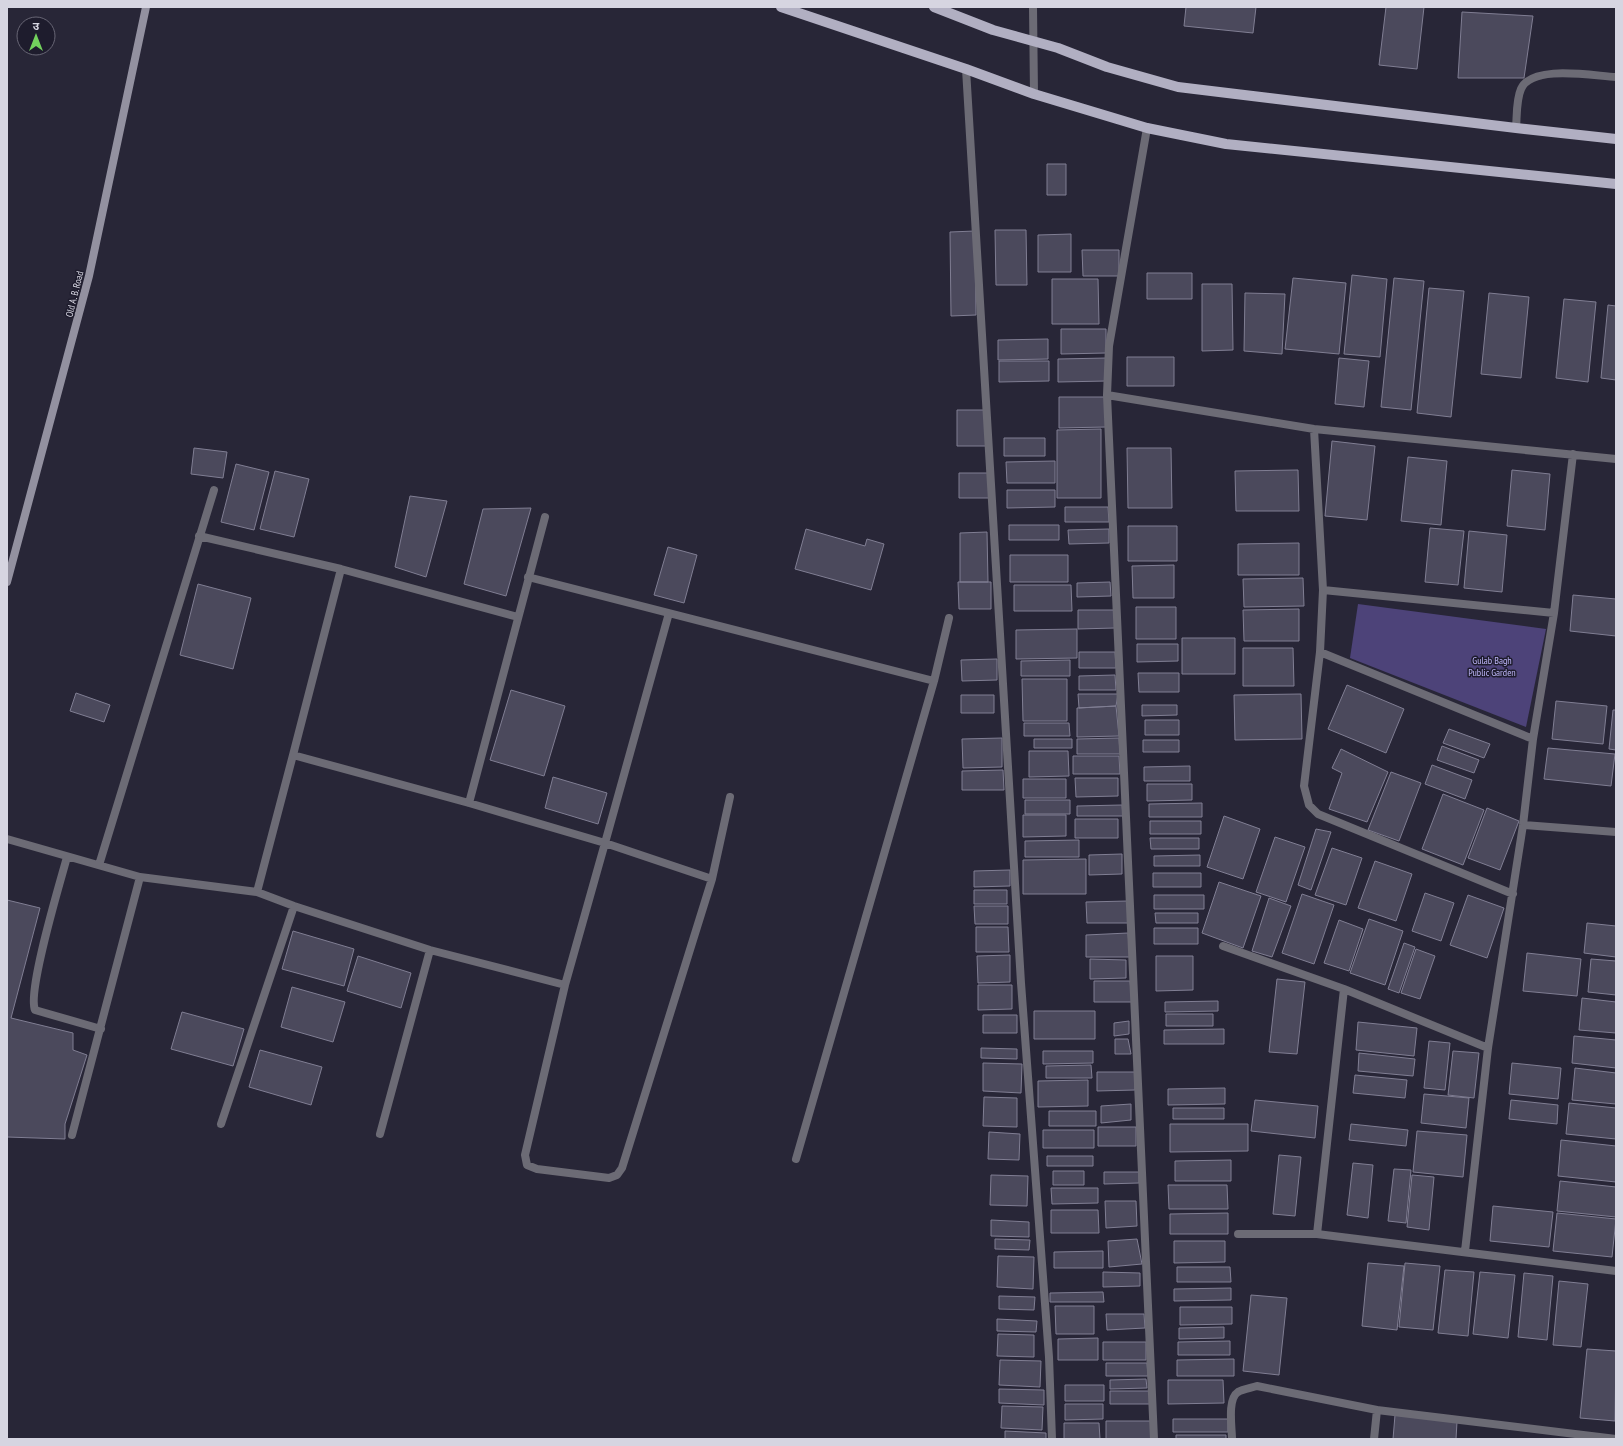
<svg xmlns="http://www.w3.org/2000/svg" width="1623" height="1446" font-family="'PT Sans Narrow','Noto Sans Devanagari',sans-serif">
<rect width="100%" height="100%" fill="#282637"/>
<path fill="#4d4379" d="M1358 604 1546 629 1526 727 1350 658Z"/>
<path fill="#4b495c" stroke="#807e93" d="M1186 7H1256L1253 33 1184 26Z
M1386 7H1424L1417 69 1379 65Z
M1462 12 1533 16 1524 78H1458Z
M1047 164H1066V195H1047Z
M995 230H1026L1027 285H996Z
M975 231 976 315 951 316 950 232Z
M1071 234V272H1038V235Z
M1082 250H1119V276H1083Z
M1147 273H1192V299H1147Z
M1352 275 1387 279 1380 357 1344 354Z
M1293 278 1346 283 1339 354 1285 349Z
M1394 278 1424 281 1411 410 1381 407Z
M1052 279H1098L1099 324H1052Z
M1202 284H1232L1233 350 1202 351Z
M1429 288 1464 291 1451 417 1417 413Z
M1245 293 1285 294 1282 354 1244 351Z
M1489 293 1529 297 1521 378 1481 374Z
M1564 299 1596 302 1588 382 1556 378Z
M1608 305 1616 306V380L1601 378Z
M1061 329H1106V353L1061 354Z
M1048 339V359L998 360V340Z
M1127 357H1174V386H1127Z
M1107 358V381L1058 382V359Z
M1339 358 1369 361 1364 407 1335 404Z
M999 361H1049V381L999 382Z
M1059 397H1105L1106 427 1059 428Z
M957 410H986L987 446H957Z
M1101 429V498H1057V430Z
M1004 438H1045V456H1004Z
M1332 441 1375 446 1367 520 1325 516Z
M194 448 227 452 223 478 191 474Z
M1127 448H1171L1172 508H1128Z
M1408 457 1447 461 1441 525 1401 521Z
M1055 461V483H1007L1006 462Z
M236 464 269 472 254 530 221 522Z
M1298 470 1299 511H1236L1235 471Z
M1512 470 1550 474 1545 530 1507 526Z
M275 471 309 479 294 537 260 529Z
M959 473H990V498H959Z
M1007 490H1055V507L1007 508Z
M410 496 447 501 426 577 395 567Z
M1065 507H1108L1109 522H1065Z
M531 508 506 596 464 584 483 509Z
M1009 525H1059V540H1009Z
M1128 526H1177V561H1128Z
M1430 528 1464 531 1458 585 1425 582Z
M806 529 865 546 867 539 884 544 871 590 795 569Z
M1109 529V543L1069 544 1068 530Z
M1469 531 1507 535 1502 592 1464 588Z
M987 532 988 582H960V533Z
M1299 543V575H1238V544Z
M668 547 697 555 684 603 654 595Z
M1010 555H1068V582H1010Z
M1174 565V598H1133L1132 566Z
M1303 578 1304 606 1244 607 1243 579Z
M958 582H991V609H959Z
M1110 582 1111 596 1077 597V583Z
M198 584 251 598 233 669 180 655Z
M1014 585H1071L1072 611H1014Z
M1573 595 1616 599V636L1570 631Z
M1136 607H1176V639H1136Z
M1299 609V641H1244L1243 610Z
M1078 610H1115V628L1078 629Z
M1077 629V658L1016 659V630Z
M1182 638H1235V674H1182Z
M1137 644H1178V661L1137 662Z
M1243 648H1293L1294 686H1243Z
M1079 652H1115L1116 668H1079Z
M997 659V680L962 681 961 660Z
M1070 660V676H1021V661Z
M1138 673H1179V692H1139Z
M1115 675 1116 690H1079V676Z
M1022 679H1067V721H1023Z
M1347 685 1404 709 1386 753 1328 729Z
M511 690 565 706 544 776 490 760Z
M76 693 110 705 104 722 70 711Z
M1078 694H1118L1116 706 1079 708Z
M1301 694 1302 739 1235 740 1234 695Z
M961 695H994V713H961Z
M1556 701 1607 706 1603 744 1552 739Z
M1142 705H1177V715L1142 716Z
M1116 706 1119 736 1077 737V708Z
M1613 710H1616V750L1609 749Z
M1145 720H1179V735H1145Z
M1024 723H1069L1070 736H1024Z
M1449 729 1490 744 1484 758 1443 743Z
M1002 738V767L963 768 962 739Z
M1119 738 1120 754H1077V739Z
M1034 739H1072V748H1034Z
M1143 740H1179V752H1143Z
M1442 746 1479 760 1474 773 1437 760Z
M1548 748 1615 754 1611 786 1544 779Z
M1341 749 1388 772 1367 822 1329 809 1342 773 1332 768Z
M1029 751H1068L1069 776 1029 777Z
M1073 756H1119L1120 774H1073Z
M1432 765 1472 780 1465 799 1425 784Z
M1190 766V781H1144V767Z
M1003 770 1004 790H962V771Z
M1391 772 1421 783 1399 841 1368 830Z
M553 777 607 793 598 824 545 808Z
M1075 778H1118V796L1076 797Z
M1023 779H1066V798H1023Z
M1147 784H1192V800L1147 801Z
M1443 794 1484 810 1463 865 1422 849Z
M1025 800H1070V814H1025Z
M1202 803V817H1149V804Z
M1122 805 1123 816H1077V806Z
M1487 808 1519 821 1500 870 1468 858Z
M1023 815H1066V836L1023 837Z
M1224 816 1260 829 1243 879 1207 867Z
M1075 819H1118V838H1075Z
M1150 821H1201V834H1150Z
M1316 829 1331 832 1311 890 1298 885Z
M1275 837 1305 847 1286 902 1256 892Z
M1150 838H1199V849H1151Z
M1079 840V857H1025V841Z
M1332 848 1362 858 1346 905 1315 895Z
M1122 854V874L1089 875V855Z
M1200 855V866H1154V856Z
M1086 859V894H1023V860Z
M1375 861 1412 874 1396 921 1358 908Z
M1010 870V886L974 887V871Z
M1153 873H1201V887H1153Z
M1219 882 1261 896 1243 948 1202 933Z
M974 890H1007V904H974Z
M1425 893 1454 903 1441 941 1412 931Z
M1302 894 1334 905 1314 964 1282 953Z
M1154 895H1204V909H1154Z
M1468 895 1504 908 1487 958 1450 945Z
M1269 898 1291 906 1272 957 1252 951Z
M7 900 40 908 11 1018 73 1033V1050L87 1055 65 1124V1139L7 1137Z
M1128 901 1129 923H1087L1086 902Z
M974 906H1008V924H975Z
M1155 913H1198V923H1156Z
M1369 919 1403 931 1385 985 1350 973Z
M1339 920 1363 929 1349 971 1324 963Z
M1587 923 1616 926V957L1584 953Z
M976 927H1008L1009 952H976Z
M1154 928H1198V944H1154Z
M293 931 354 949 344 986 282 969Z
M1128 933 1130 957H1086V935Z
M1404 943 1415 947 1399 993 1388 989Z
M1416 949 1435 956 1420 999 1401 993Z
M1527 953 1581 959 1577 996 1523 991Z
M1010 955V982L978 983 977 956Z
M358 956 411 973 401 1008 347 991Z
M1156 956H1193V990L1156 991Z
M1090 959 1126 960V978L1090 979Z
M1591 959 1616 961V995L1588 992Z
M1277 979 1305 982 1297 1054 1269 1052Z
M1094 981H1130L1132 1002H1094Z
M978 985H1012V1009L978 1010Z
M292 987 345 1002 333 1042 281 1027Z
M1582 998 1616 1002V1033L1579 1030Z
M1218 1001V1011L1165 1012V1002Z
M1034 1011H1095V1039H1034Z
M182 1012 244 1029 233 1066 171 1049Z
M1166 1014H1213V1026H1166Z
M983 1015H1017V1033H983Z
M1129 1021V1034L1114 1036V1023Z
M1358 1022 1417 1028 1414 1056 1356 1050Z
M1224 1029V1044H1164V1030Z
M1574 1036 1616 1040V1068L1572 1063Z
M1115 1039H1128L1131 1054H1115Z
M1429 1041 1450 1043 1445 1090 1424 1088Z
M981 1048 1017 1049V1059L981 1058Z
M260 1050 322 1067 311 1105 249 1087Z
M1043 1051H1093V1063L1043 1064Z
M1453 1051 1479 1053 1474 1098 1448 1095Z
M1359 1053 1415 1059 1413 1076 1358 1071Z
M983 1063 1022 1064 1021 1093 983 1091Z
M1512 1063 1561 1068 1558 1099 1509 1094Z
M1091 1065 1092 1078H1046V1066Z
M1575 1068 1616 1073V1104L1572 1100Z
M1097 1072H1135V1090L1097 1091Z
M1355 1075 1407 1080 1405 1098 1353 1093Z
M1088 1080V1106L1038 1107V1081Z
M1225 1088V1104L1168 1105V1089Z
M1424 1094 1469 1098 1466 1128 1421 1123Z
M984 1097 1017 1098V1127L983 1126Z
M1255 1100 1318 1106 1315 1138 1251 1131Z
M1511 1100 1558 1105 1557 1124 1509 1119Z
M1569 1103 1616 1108V1139L1566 1134Z
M1131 1104V1120L1101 1123V1106Z
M1173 1108H1224V1119H1173Z
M1049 1111H1096V1126H1049Z
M1170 1124H1248V1151L1170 1152Z
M1351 1124 1408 1130 1406 1146 1349 1140Z
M1098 1127H1136V1146H1098Z
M1043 1130H1094V1148H1043Z
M1417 1131 1467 1135 1463 1177 1413 1172Z
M989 1132 1020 1134 1019 1160 988 1159Z
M1561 1140 1616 1146V1182L1558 1176Z
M1279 1155 1301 1157 1295 1216 1273 1214Z
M1047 1156H1093V1166H1047Z
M1231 1160V1181H1175V1161Z
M1353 1163 1373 1165 1368 1218 1347 1215Z
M1394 1169 1411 1170 1406 1223 1388 1221Z
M1053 1171H1084V1185H1053Z
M1104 1172H1139V1183L1104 1184Z
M991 1175 1028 1176 1027 1206 990 1205Z
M1412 1175 1434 1177 1429 1230 1407 1227Z
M1560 1181 1616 1187V1217L1557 1211Z
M1168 1185H1227L1228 1209H1169Z
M1051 1188H1098V1203L1052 1204Z
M1105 1201H1136L1137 1226 1106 1228Z
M1493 1206 1553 1212 1549 1247 1490 1241Z
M1051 1210H1098L1099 1233H1051Z
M1228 1213V1234H1170V1214Z
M1557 1213 1616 1219 1612 1257 1553 1251Z
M991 1220 1029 1222V1237L991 1236Z
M995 1239 1030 1240 1029 1250 995 1249Z
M1137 1239 1142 1264 1109 1267 1108 1241Z
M1174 1241H1225V1262L1174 1263Z
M1103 1251V1268H1054V1252Z
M998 1256 1034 1257 1033 1289 997 1287Z
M1368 1263 1404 1266 1397 1330 1362 1326Z
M1405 1263 1440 1266 1433 1330 1399 1327Z
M1177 1267H1230L1231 1282H1177Z
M1445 1270 1474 1272 1468 1336 1438 1333Z
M1103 1272 1140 1273V1286L1103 1287Z
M1480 1272 1515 1275 1508 1338 1473 1334Z
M1524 1273 1553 1276 1547 1340 1518 1337Z
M1559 1281 1588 1284 1581 1347 1553 1345Z
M1231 1288V1300L1174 1301V1289Z
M1103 1292 1104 1302H1050V1293Z
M1251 1295 1287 1298 1279 1375 1243 1371Z
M999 1296 1035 1297 1034 1310 999 1309Z
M1055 1306H1094V1334H1056Z
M1180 1307H1232V1324L1180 1325Z
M1106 1314H1144L1145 1328 1107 1330Z
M997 1319 1037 1321 1036 1332 997 1331Z
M1224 1327V1338L1179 1339V1328Z
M998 1334 1034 1335V1357L997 1356Z
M1098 1338V1360H1058V1339Z
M1230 1341V1355H1178V1342Z
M1103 1342H1146V1360H1103Z
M1587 1349 1616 1351 1615 1421 1580 1418Z
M1234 1359V1376H1177V1360Z
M1000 1360 1041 1361 1040 1387 999 1385Z
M1106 1363H1147L1148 1376H1106Z
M1146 1379 1147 1388 1110 1389V1380Z
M1168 1380H1223L1224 1403 1168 1404Z
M1065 1385H1104V1401H1065Z
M999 1389 1044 1390V1405L999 1403Z
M1110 1391H1150V1404H1110Z
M1065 1404H1103V1419L1065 1420Z
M1002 1406 1043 1407 1042 1430 1001 1428Z
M1395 1415 1457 1422 1456 1439H1393Z
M1173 1419H1228V1432H1173Z
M1106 1421H1152V1439H1106Z
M1064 1423H1099L1100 1439H1064Z
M1005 1431 1046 1433V1439H1005Z
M1176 1435H1226V1439H1176Z"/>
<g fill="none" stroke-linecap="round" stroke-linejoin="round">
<path stroke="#6c6b75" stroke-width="8" d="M966 69 1021 983 1049 1357 1052 1439
M1147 128 1109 346 1107 395 1154 1439
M1516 128C1517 117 1516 100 1521 89 1532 64 1593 76 1616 77
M1107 395 1314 429 1616 459
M1314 429 1323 590 1320 652 1533 739
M199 536 341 569 518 617
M528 577 934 681
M1323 590 1554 613
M1320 652 1304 786 1309 805 1318 814 1513 894
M293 755 341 569
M469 803 545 517
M1523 825 1616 832
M7 839 140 877 257 892 294 906 430 950 565 985
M67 857C60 883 27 991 35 1010L101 1029
M99 865 214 490
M712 879 605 843 565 985 525 1155 527 1165 537 1169 609 1178 617 1175 622 1168 712 879 730 797
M257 892 293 755 469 803 605 843 669 613
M1223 946 1344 989 1488 1048
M221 1124 294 906
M380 1134 430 950
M72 1135 140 877
M796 1159 934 681 949 618
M1238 1234H1317L1616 1271
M1317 1234 1344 989
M1465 1251 1488 1048 1523 825 1533 739 1554 613 1573 454
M1232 1439C1232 1428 1227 1399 1238 1392 1243 1389 1251 1388 1257 1386L1377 1410
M1374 1439 1377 1410 1616 1439"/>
<path stroke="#6c6b75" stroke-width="8" d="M1033 7 1034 94"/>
<path stroke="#9391a0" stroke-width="8" d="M7 582 89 276 146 7"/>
<path stroke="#b1afc2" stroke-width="10" d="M781 7 966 69 1034 94 1147 128 1226 144 1616 184
M934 7 993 30 1058 48 1107 67 1178 87 1516 128 1616 139"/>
</g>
<g text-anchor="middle" stroke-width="3" stroke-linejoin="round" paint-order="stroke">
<g font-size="10" fill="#d6d5e1" stroke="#1e1c2d">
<text transform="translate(74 294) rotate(-76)" y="4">Old A. B. Road</text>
</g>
<g font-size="10" fill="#bfb7fa" stroke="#1e1c2d">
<text x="1492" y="664">Gulab Bagh<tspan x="1492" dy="12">Public Garden</tspan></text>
</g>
</g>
<rect width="1623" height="1446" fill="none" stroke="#d6d5e1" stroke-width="16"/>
<g transform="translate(36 36)"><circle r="19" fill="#1e1c2d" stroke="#686675"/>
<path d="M0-3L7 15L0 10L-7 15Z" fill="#73d25d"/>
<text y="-6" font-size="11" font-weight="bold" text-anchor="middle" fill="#d6d5e1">उ</text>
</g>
</svg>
